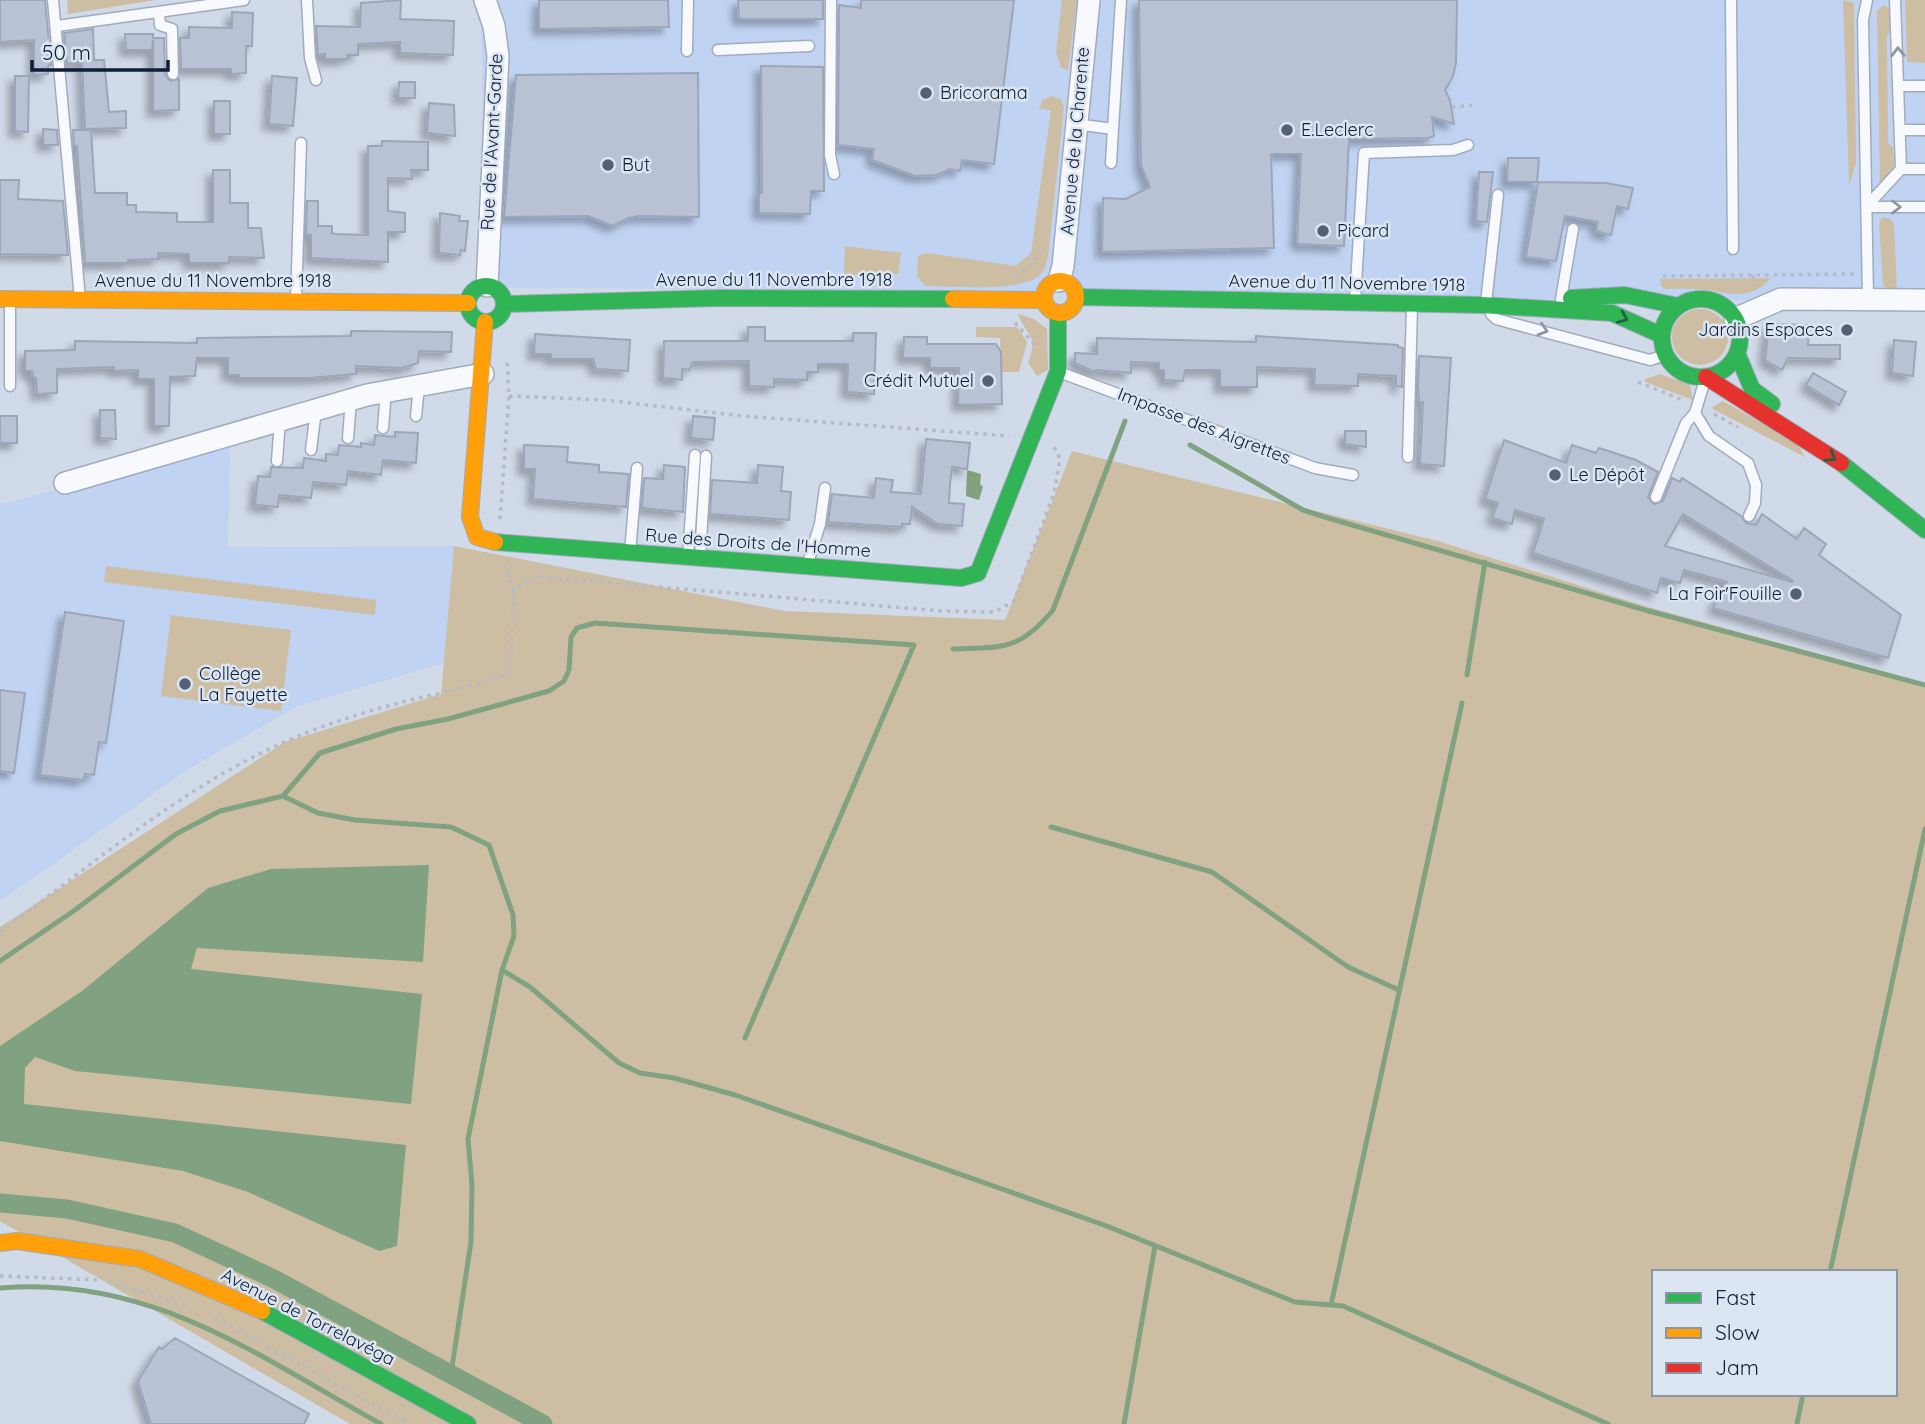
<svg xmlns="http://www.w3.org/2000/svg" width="1925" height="1424" font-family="Quicksand,sans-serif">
<defs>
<filter id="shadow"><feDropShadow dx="-6" dy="6" stdDeviation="3.5" flood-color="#0004"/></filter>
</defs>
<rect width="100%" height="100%" fill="#d1dae9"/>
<path fill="#c0d3f2" d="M472 0H1925V300L1280 301 1100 291 483 288 482 46 481 27Z
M230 442 228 547 454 546 444 663 298 706 190 768 0 901V505Z"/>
<path fill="#cdbea3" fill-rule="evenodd" d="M67 0H156L68 14Z
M1062 0H1077L1068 70 1061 68 1056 52Z
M1843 0 1854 3 1856 163 1849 185Z
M1905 0H1925V63L1907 62Z
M1884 5 1891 10V29L1887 37 1888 143 1893 147 1894 167 1880 184 1877 11Z
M1051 96 1061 99 1064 107 1048 257C1046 264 1044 272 1039 276 1017 293 954 286 925 286L917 276 918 256 927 253 1016 266 1031 253 1051 110 1039 109 1043 100Z
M1882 218H1889L1894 223 1897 291 1883 286 1879 223Z
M845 246 901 253 898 274 844 275Z
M1771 278C1751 301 1732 293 1705 290 1692 288 1678 289 1665 289L1661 286 1660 279Z
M1672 337a28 28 0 1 1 56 0a28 28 0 1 1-56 0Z
M1018 314 1034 319 1047 329 1048 370 1037 376 1028 363C1039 334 1027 338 1018 314Z
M976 327H1017L1027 342 1019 372H1001L1000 338 976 337Z
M1660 374 1690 385 1693 400 1645 382V379Z
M1723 401 1797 443 1805 457 1711 408Z
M1072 451 1438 541 1645 606 1925 683V1424H350L0 1221V927L285 742 441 694 454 546 785 611 1005 620ZM1654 1272H1895V1394H1654Z
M106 566 376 600 375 615 104 582Z
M171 615 291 630 281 711 161 696Z"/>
<path fill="#80a281" d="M967 470 981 474 980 484 983 487 979 500 966 496Z
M429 865 423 962 197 948 191 969 422 994 411 1104 75 1071 35 1057 25 1068 24 1104 406 1145 397 1246 379 1251 248 1192 183 1171 0 1141V1046L82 991 208 888 271 869Z"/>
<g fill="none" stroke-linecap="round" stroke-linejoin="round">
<path stroke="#80a281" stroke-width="5" d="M1190 445 1303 510 1328 518 1645 610 1925 685
M953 649C1003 647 1019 651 1053 610L1125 421
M1467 675 1485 562
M283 796 318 813 355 820 451 827 489 845 513 915 514 936 502 970 468 1139 472 1185 471 1242 451 1374
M1051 827 1212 872 1348 967 1399 990
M0 961 75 910 176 834 220 811 283 796 320 753 396 729 448 719 549 691 564 681 569 670 571 637 577 628 595 623 914 645 745 1038
M502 970 530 987 619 1063 640 1073 674 1078 735 1095 1104 1225 1295 1302 1343 1306 1608 1424
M1830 1272 1925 829
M0 1288C150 1275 256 1355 381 1424
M1331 1305 1462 703
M1124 1424 1155 1246
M1797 1424 1803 1394"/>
<path stroke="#80a281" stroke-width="19" d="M0 1203 67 1209 175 1233 272 1278 543 1424"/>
</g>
<path fill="#b8c2d4" stroke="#9ba6b9" stroke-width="2" fill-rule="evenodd" filter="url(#shadow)" d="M0 0H45L51 65 48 66V74L34 75V40L0 42Z
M401 0 400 19 454 21 453 55 400 53V42L358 44V55H347V59H325V54L318 55 316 26 360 27 361 3Z
M539 0H668L669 27 539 29Z
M738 0H823V19H739Z
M861 0H1014L994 164 962 160 960 171 950 169 937 175 915 176 872 160 874 149 838 145 839 5 861 8Z
M1139 0H1457L1456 63 1453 76 1445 90 1450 100 1454 124 1432 117 1434 136 1428 138 1349 139 1344 246 1297 244 1301 154H1271L1274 248 1102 252 1103 198 1126 199 1150 187 1141 165Z
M232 12 253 13 252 46H246V73L231 74V69H181L180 38H189V27L232 28Z
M93 29 94 60H104L109 112 126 111V128L85 129 82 62 67 64 64 33Z
M125 34H153V38H164L165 75 170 81 179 79V110L153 111V40L152 50H126Z
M761 66 823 67 824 191H811L810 214 759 213V193H762Z
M698 73 699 217 639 216 628 218 613 226 588 216 504 217 516 75Z
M15 76H29L28 132 15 131Z
M272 76 297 78 293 126 269 124Z
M399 82H415V98H398Z
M214 101H230V134H214Z
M429 103 454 105 455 136 427 133Z
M43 129 57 130 58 145H43Z
M73 130H91L95 193H127V205H136V212L177 213V222H213V170H230V203H248V228H261L264 258 229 257V263H189V254L158 253V259L128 260V263H85L77 146H74Z
M382 141 428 142V170H411L412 179 388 178V211L405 213V232H388V262L311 258V235H306L307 201H318V226H332V233L335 234 368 235V146H382Z
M1508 158H1539L1537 182H1507Z
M1479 172H1493L1487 222 1476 221Z
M0 180H19L18 199 63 201 68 255 0 254Z
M1538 182 1606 183 1633 188 1628 209 1617 206 1611 235 1596 231 1598 222 1565 216 1556 261 1526 257Z
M440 213 460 216 459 221H468L465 251 461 250 460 255 439 253Z
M1769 324 1809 325 1808 345H1840V359L1788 358 1782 370 1765 360Z
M748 327H765V341H853V333H876L874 394 847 392 848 364H818V372H807V380L774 379V387L749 386V361L693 362 689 370 682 369V380L663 378 664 341H748Z
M351 331 452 332 451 352 419 351 418 363 402 368 356 366V374L310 378H239V375H228V358H197L195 376 170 377 169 426H154V379H138V370L114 371V367L57 369V393L37 394 36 378 33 377 32 371H25V351L75 350V341L197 343V338L351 336Z
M535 334 630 340 628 371 596 369 593 359H551V354H534Z
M1256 336 1398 345V347L1403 348 1402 387 1396 386V376L1358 374V386L1314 385 1315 369 1257 367V387H1220V370H1185L1183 381 1164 380V370H1159V363L1131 362V373L1096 370 1095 372 1075 363V353L1097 354V338L1256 342Z
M904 337H927V344H996L1001 352 1002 404 958 405 959 368H930V358H903Z
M1894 340 1916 342 1913 376 1892 373Z
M1419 356 1451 358 1444 466 1420 464 1423 402H1419L1418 387Z
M1813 373 1846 392 1839 405 1806 385Z
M100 410H115L116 439 100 438Z
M0 416H17V443H0Z
M693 416 715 418 713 440 691 438Z
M1345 431H1366V447L1345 444Z
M395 432 418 433 416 463 383 460 381 475 348 471 346 485 313 482 311 498 279 495 278 507 255 505 258 476 270 477 271 467 303 468 304 458 326 461V454L338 455 339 445 361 447V443L374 445 375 435 395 437Z
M926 439 970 443 967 469 952 467 950 484 949 503 964 504 962 526 938 524 912 507 910 524H902V527L828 522 832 494 874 498 876 478 893 480 891 492 921 494Z
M1504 440 1566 463 1572 445 1596 453 1599 448 1636 460 1658 472 1648 497 1654 504 1663 501 1672 478 1680 482 1682 478 1741 516 1746 523 1756 525 1762 514 1797 539 1804 528 1826 544 1819 555 1901 615 1888 658 1713 608 1727 582 1684 570 1680 583 1661 578 1657 593 1533 553 1544 519 1515 510 1512 524 1492 518 1498 503 1485 499ZM1683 514 1793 581 1792 582 1665 546Z
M524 445 568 447 567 462 599 465V472L629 474 626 507 533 499 535 469H524Z
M664 465 685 467 683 512 642 508 644 478 663 479Z
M758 465 783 467 781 491 791 492 789 520 710 514 712 480 757 483Z
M65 612 124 621 106 743 99 742 94 775 85 774 84 780 40 775Z
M0 690 25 693 14 773 0 771Z
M175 1338 309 1414 304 1424H151L138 1381 159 1347 162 1349Z"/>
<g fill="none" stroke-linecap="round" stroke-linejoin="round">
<defs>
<path id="lane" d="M53 0 80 299
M307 0 310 58 316 80
M831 0 830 155 834 174
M1731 0 1733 249
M1867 0 1863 20 1868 298
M1895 0 1901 169
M159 12 160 25 172 29 173 74
M57 26 244 0
M718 50 809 46
M687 51 688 0
M1899 86H1925
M1075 124 1113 129 1121 0
M1900 130H1925
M1111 163 1113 129
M1866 207 1901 169H1925
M1866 207H1925
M1561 299 1573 229
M1355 300 1364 153 1453 150 1468 145
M296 301 301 143
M1486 303 1498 195
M1491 314 1496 319 1650 360 1665 355
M1059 372 1315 468 1353 475
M10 386V301
M1695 413 1709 436 1748 463 1756 485 1755 503 1749 516
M416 416 419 386
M383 428 386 391
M348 438 351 400
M311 450 316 410
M1408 457 1412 306
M277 461 280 420
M1656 497 1686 423 1695 413 1705 380
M630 553 637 468
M688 557 695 455
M700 558 706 456
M807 566 820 524 825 488"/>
<path id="street" d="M485 0 494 26 498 56 487 286
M1059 281 1063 266 1089 0
M1735 319 1781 299 1925 300
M65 483 367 395 483 374"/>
<path id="fast" d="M468 304a18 18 0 1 1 36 0a18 18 0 1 1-36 0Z
M1076 297 1482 305 1612 313 1661 335
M1571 298 1625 295 1678 306
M1662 338a39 39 0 1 1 78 0a39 39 0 1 1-78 0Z
M504 304 719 298 953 299
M1737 353 1752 389 1772 404
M1841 463 1925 530
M495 542 961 578 978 573 1058 371V313
M262 1311 468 1424"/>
<path id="slow" d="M1044 297a16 16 0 1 1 32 0a16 16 0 1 1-32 0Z
M0 299 468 303
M953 299 1044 300
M485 322 470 517 477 537 495 542
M0 1243 17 1241 140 1259 262 1311"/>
<path id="jam" d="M1706 377 1841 463"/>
</defs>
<use href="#lane" stroke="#a0abbe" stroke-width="13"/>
<use href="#street" stroke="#a0abbe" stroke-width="24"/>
<use href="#fast" stroke="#a0abbe" stroke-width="18"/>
<use href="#slow" stroke="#a0abbe" stroke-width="18"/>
<use href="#jam" stroke="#a0abbe" stroke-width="18"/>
<path stroke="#b6bac3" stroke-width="3.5" stroke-dasharray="3.5 5" stroke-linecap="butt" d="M1452 107 1476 105
M1753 275 1755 290
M1015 276 1034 262 1038 249H1045
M1663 276 1855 274
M1015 323 1035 345
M1638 382 1685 401
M509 396 605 400 742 416 1009 436
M1714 414 1738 427
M500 519 509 396 507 359
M504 564 514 591 527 580 541 577 942 611 995 612 1014 601 1054 493 1060 459 1053 445
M0 932C93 865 181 787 287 741 330 722 377 708 423 697 453 690 481 685 510 673L514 591
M0 1276 102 1280
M109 1281 185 1306
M215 1318 410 1424"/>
<use href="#lane" stroke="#f8f9fc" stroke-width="10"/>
<use href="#street" stroke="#f8f9fc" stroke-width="21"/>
<use href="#fast" stroke="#30b455" stroke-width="16"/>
<use href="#slow" stroke="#ff9f0a" stroke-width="16"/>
<use href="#jam" stroke="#e5322d" stroke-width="16"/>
</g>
<defs><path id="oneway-chevron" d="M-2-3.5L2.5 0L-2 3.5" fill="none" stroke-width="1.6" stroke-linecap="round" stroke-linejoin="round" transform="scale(1.75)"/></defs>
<g stroke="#8f96a3">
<use href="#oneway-chevron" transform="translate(1898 52) rotate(-91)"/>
<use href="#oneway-chevron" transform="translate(1896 207)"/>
<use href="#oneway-chevron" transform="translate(1543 330) rotate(16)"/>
</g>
<g stroke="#1e6244">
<use href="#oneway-chevron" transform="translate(1623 318) rotate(23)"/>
<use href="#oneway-chevron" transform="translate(1831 457) rotate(32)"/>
</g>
<g fill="#536075" stroke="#dce5f2" stroke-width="2.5">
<circle cx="926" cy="93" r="7"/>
<circle cx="1287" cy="130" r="7"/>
<circle cx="608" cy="165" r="7"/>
<circle cx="1323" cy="231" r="7"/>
<circle cx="1847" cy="330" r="7"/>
<circle cx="988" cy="381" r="7"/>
<circle cx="1555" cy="475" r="7"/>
<circle cx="1796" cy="594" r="7"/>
<circle cx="185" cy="684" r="7"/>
</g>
<g text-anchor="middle" stroke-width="5" stroke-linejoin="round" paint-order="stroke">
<g font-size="18" fill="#0f1e37" stroke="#dce5f2" text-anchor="start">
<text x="940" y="99">Bricorama</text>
<text x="1301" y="136">E.Leclerc</text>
<text x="622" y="171">But</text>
<text x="1337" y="237">Picard</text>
<text x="1833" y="336" text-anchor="end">Jardins Espaces</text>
<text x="974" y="387" text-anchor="end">Crédit Mutuel</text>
<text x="1569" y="481">Le Dépôt</text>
<text x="1782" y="600" text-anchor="end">La Foir'Fouille</text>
<text x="199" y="680">Collège<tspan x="199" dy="21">La Fayette</tspan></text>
</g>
<g font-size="18" fill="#0f1e37" stroke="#dce5f2">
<text transform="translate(1075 141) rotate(-85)" y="6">Avenue de la Charente</text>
<text transform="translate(492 142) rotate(-87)" y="6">Rue de l'Avant-Garde</text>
<text x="774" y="286">Avenue du 11 Novembre 1918</text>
<text x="213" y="287">Avenue du 11 Novembre 1918</text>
<text transform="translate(1347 283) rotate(1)" y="6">Avenue du 11 Novembre 1918</text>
<text transform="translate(1204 426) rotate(21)" y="6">Impasse des Aigrettes</text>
<text transform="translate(758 543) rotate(4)" y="6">Rue des Droits de l'Homme</text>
<text transform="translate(308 1317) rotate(27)" y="6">Avenue de Torrelavéga</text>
</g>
</g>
<rect x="1652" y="1270" width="245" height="126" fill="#dce5f2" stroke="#8a95a7" stroke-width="2"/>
<rect x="1666" y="1293" width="35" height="10" fill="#30b455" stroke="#8a95a7" stroke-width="2"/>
<text x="1715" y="1305" font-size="21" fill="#0f1e37">Fast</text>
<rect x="1666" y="1328" width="35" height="10" fill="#ff9f0a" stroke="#8a95a7" stroke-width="2"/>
<text x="1715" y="1340" font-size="21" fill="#0f1e37">Slow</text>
<rect x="1666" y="1363" width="35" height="10" fill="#e5322d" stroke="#8a95a7" stroke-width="2"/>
<text x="1715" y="1375" font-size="21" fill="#0f1e37">Jam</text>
<path d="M32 60v10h136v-10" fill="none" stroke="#0f1e37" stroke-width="3.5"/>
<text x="42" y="60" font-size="21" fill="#0f1e37" stroke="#dce5f2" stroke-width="5" paint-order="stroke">50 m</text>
</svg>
